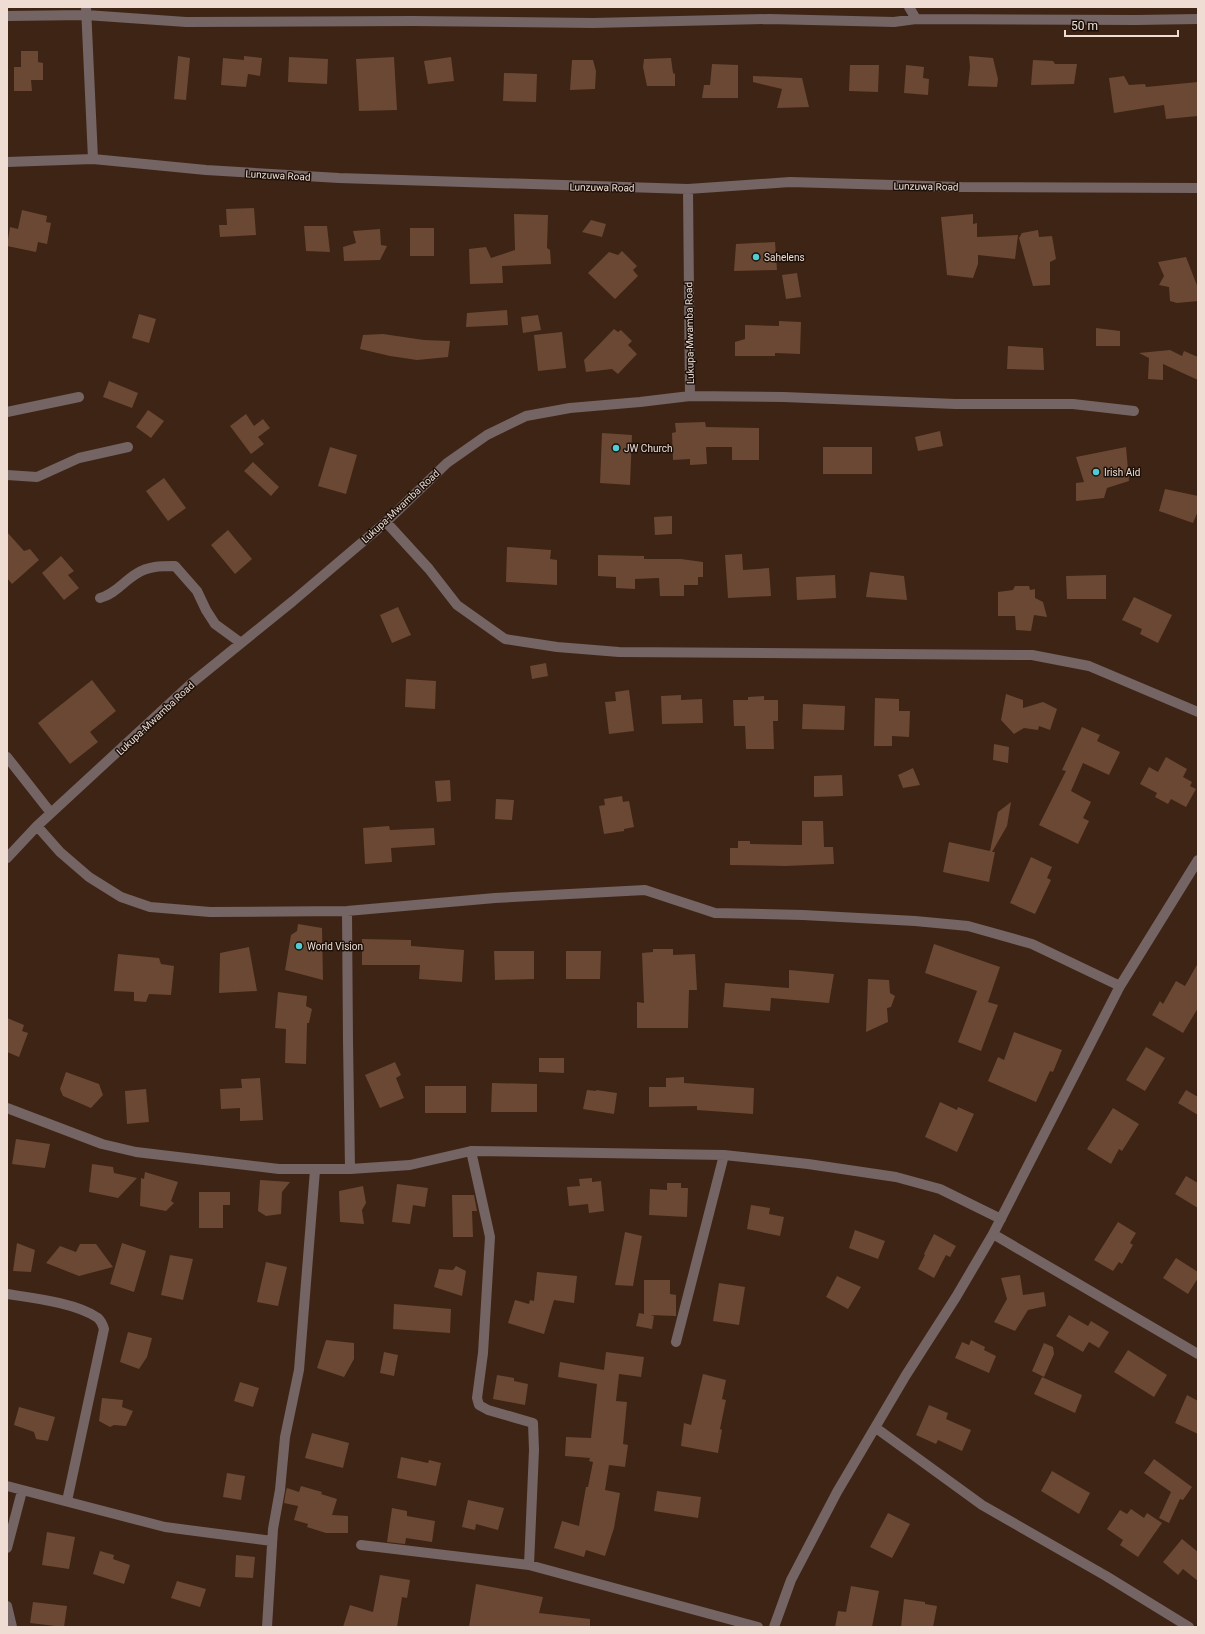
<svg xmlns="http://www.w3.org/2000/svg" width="1205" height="1634" font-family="Roboto,sans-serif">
<rect width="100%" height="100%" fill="#3e2414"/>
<path fill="#6a4834" d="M21 51H38V62L43 63V80H31L32 91H14V67H21Z
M178 56 190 58 186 100 174 99Z
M244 56 262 58 260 76 248 74 246 87 221 85 223 58 244 60Z
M969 56 993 58 998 79 997 87 968 86 970 67Z
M289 57 328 59 327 84 288 82Z
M394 57 397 110 359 111 356 59Z
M451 57 454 81 428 84 424 61Z
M671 58 673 73 675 74V86H647L643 67 644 59Z
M572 60H593L596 71 595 89 570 90Z
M1033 60 1053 61 1055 64H1077L1074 84 1031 85Z
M712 64 738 65V98H702L704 85H710Z
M850 65H879L878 92 849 91Z
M906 65 924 67 923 78 929 79 928 95 904 93Z
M504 73 537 74 536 102 503 101Z
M753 76 802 78 809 107 777 108 782 89 753 82Z
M1124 76 1129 85 1145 84 1146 87 1198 82V116L1166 119 1164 105 1114 113 1109 78Z
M254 208 256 235 220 237 219 225H227L226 209Z
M22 210 47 216 46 222 51 223 47 244 38 242 36 252 7 246 10 227 18 229Z
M514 214 548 215 547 248 550 250 551 264 502 266 503 283 470 284 469 249 486 247 491 258 515 250Z
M973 214V224L977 223V237L1018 235 1015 259 978 255V264L973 278 947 275 941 217Z
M591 220 606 224 602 237 582 232Z
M304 226H327L330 252 306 251Z
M410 228H434V256H410Z
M380 229 381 245 387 246 380 260 344 261 343 247 356 243 353 231Z
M1038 230 1039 237 1052 236 1056 259 1050 262V285L1033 286 1019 238 1022 233Z
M775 242 777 270 734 271 736 244Z
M622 251 637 266 633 270 638 276 615 299 588 273 609 252 618 255Z
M1186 257 1198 288V301L1177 303 1170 301 1169 287 1159 285 1164 276 1158 262Z
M797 273 801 297 786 299 782 275Z
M507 310 508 325 466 327 467 313Z
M139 314 156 319 149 343 132 338Z
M538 315 541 330 523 333 521 317Z
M779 321 801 322 800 354 775 353V356H735V342L745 339V325L779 326Z
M1096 328 1120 331V346H1096Z
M614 329 618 332 621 330 632 341 628 345 637 354 618 374 612 369 586 372 584 360Z
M562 332 566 368 538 371 534 335Z
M383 334 424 340 450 341 448 357 417 360 390 356 360 349 363 335Z
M1008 346 1043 348 1044 370 1007 369Z
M1170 350 1182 356 1184 351 1198 357V380L1163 364V380L1148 379 1149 358 1139 353Z
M109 381 138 393 132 408 103 397Z
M148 410 164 421 151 438 136 427Z
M246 414 254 426 263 419 270 428 258 437 264 444 251 454 230 426Z
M705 422 706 427 759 428V460H732V447H706L707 464 690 465V459L673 460 672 433 676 432 675 423Z
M940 431 943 446 918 451 915 437Z
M602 433 632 435 630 485 600 483Z
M330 447 357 455 346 494 318 486Z
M823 447H872V474H823Z
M1126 447 1129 481 1107 488 1104 498 1076 501V483L1084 482 1076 457Z
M253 462 279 487 271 496 244 471Z
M164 478 186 508 168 521 146 491Z
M1165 489 1198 496V511L1193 523 1159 511Z
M672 516V534L655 535 654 517Z
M228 530 252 559 235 574 211 545Z
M7 532 24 551 30 549 39 560 12 584 7 578Z
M507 547 551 550 550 559 557 560V585L506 582Z
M742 554 743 570 769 568 771 596 728 598 725 555Z
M598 555 644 556V559H681L703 562V577H698V585H684V596H660L659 578 635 579V589L616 588V577L598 576Z
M61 556 74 571 68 575 79 588 64 600 42 573Z
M870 572 904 576 907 600 866 597Z
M835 575 836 598 797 600 796 577Z
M1106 575V599H1067L1066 576Z
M1015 586H1029L1030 590 1035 589V598L1043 602 1047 617 1034 615 1031 631 1016 630 1015 616H998V592L1013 590Z
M1134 597 1172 615 1158 643 1140 634 1142 629 1122 620Z
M398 607 411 635 392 643 380 615Z
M546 663 548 676 532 679 530 666Z
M406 679 436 681 435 709 405 707Z
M92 680 116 711 90 732 98 742 70 764 38 723Z
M629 690 634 731 609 734 605 702 616 701 615 692Z
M1006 694 1023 700V708L1043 702 1057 709 1050 730 1039 726 1038 730 1024 728 1014 734 1001 720Z
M681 695V700L702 699 703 723 662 724 661 696Z
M764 696V700H778V721H773L774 749H746L745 726H734L733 700H748V697Z
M875 698 899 699V711H910L909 737 892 736V746H874Z
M803 704 845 706 844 730 802 729Z
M1082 727 1100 735 1097 741 1120 752 1109 775 1083 763 1071 791 1091 802 1083 818 1089 821 1078 844 1039 825 1066 771 1062 770Z
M994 744 1009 747 1008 763 993 760Z
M1166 757 1187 769 1183 777 1192 782 1190 786 1196 789 1186 807 1171 799 1168 804 1155 797 1157 793 1140 784 1149 767 1158 772Z
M913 768 920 785 903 788 898 775Z
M842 775 843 796 814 797V776Z
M450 780 451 801 437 802 435 781Z
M622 796 623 802 629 801 634 827 624 829V831L604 834 599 806 605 805 604 799Z
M496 799 514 800 512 820 495 819Z
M1011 802 1007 826 992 852H995L989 882 943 872 949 842 990 851 998 812Z
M802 821H823L824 847H833L834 864 785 866 730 865V848H738V841H750V844L802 845Z
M389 826 390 830 434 828 435 845 391 848 392 862 365 864 363 828Z
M1031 857 1052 867 1047 878 1051 880 1035 914 1010 903Z
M298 924 322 928 323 980 285 970 291 935 297 931Z
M362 939 411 940V946L464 950 462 982 419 979 420 965H362Z
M934 944 1000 967 988 1002 998 1005 981 1051 958 1042 977 991 925 973Z
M249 947 257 991 219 993 220 953Z
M653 949H673V955L695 954 697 990H689L688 1028H637V1002L644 1003 642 953 653 952Z
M494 951H534V979L495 980Z
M566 951H601L600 979H566Z
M118 954 159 958 161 964 174 966 171 995 149 994 146 1002 134 1001V992L114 991Z
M1198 963V1008L1183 1033 1152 1015 1160 1001 1163 1004 1176 981 1185 986Z
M789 970 834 974 829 1003 771 998 770 1011 723 1007 725 983 789 988Z
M868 979 889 980 890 993 895 996 891 1007 887 1008 888 1022 866 1032Z
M278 992 307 996 306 1006 312 1009 309 1023H307L306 1064 285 1063 286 1029 275 1028Z
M7 1018 24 1025 22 1031 28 1033 19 1057 7 1052Z
M1014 1032 1062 1050 1053 1072 1050 1071 1036 1102 988 1081 998 1057 1004 1060Z
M1146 1047 1165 1058 1145 1091 1126 1080Z
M539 1058H564V1073L539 1072Z
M395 1062 401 1075 396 1078 404 1098 380 1108 365 1075Z
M66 1072 99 1084 103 1095 91 1108 63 1096 60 1089Z
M684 1077V1083L754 1088 753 1114 697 1110V1106L649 1107V1087H666V1078Z
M260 1078 263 1120 240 1121V1108L221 1109 220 1089 242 1088 241 1079Z
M492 1083 537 1084V1112H491Z
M425 1086H466V1113H425Z
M146 1089 149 1122 127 1124 125 1091Z
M587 1090 596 1091V1090L617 1093 614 1114 583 1109Z
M1186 1090 1198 1097V1115L1178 1103Z
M940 1102 957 1110 958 1107 974 1114 957 1152 925 1137Z
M1113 1108 1139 1124 1122 1151 1119 1149 1111 1164 1087 1149Z
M16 1139 50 1144 45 1168 12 1164Z
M92 1164 113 1167 114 1173 137 1178 118 1198 89 1192Z
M145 1172 178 1182 171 1201 174 1203 166 1211 140 1206 141 1178 144 1179Z
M1186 1176 1198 1183V1208L1175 1194Z
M592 1178V1182L601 1181 604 1211 589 1213 588 1204 569 1206 567 1187 580 1186 579 1179Z
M260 1180 290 1182 282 1192 281 1214 266 1216 258 1211Z
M667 1183H681V1188H688L687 1217 649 1215 650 1189 667 1190Z
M397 1184 428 1188 425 1207 413 1205 410 1224 392 1222Z
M363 1186 366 1203 362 1210 364 1224 340 1222 339 1191Z
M199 1192H230V1205H223V1228H199Z
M452 1195H474L477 1211H472L473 1237H453Z
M751 1205 770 1208 769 1214 784 1217 780 1236 747 1229Z
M1118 1222 1136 1233 1130 1243 1133 1245 1122 1264 1119 1262 1113 1271 1094 1260Z
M855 1230 885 1241 878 1259 849 1248Z
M625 1232 642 1236 633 1286 615 1285Z
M934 1234 956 1246 950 1257 946 1255 934 1278 918 1269 925 1255 924 1254Z
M17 1243 35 1250 31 1272 13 1271Z
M122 1243 146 1251 134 1292 110 1284Z
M80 1244H96L113 1267 79 1276 46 1263 60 1246 76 1252Z
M170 1255 193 1259 183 1300 161 1295Z
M1176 1258 1198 1272V1278L1188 1294 1163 1278Z
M266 1262 287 1267 278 1306 257 1302Z
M456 1266 466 1271 462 1296 434 1287 439 1269 453 1270Z
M537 1272 577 1276 574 1303 554 1300 544 1334 508 1323 515 1300 529 1304 530 1300 534 1301Z
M1020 1275 1023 1295 1044 1292 1046 1306 1028 1310 1015 1331 994 1322 1007 1299 1001 1278Z
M837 1276 861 1287 848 1309 826 1297Z
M644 1280H670V1294L676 1295V1316L650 1315 654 1316 652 1329 636 1326 639 1313 644 1314Z
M719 1283 745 1287 739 1325 713 1321Z
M394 1304 451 1309 450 1333 393 1329Z
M1069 1315 1088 1326 1091 1321 1109 1332 1099 1348 1089 1342 1083 1352 1056 1336Z
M128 1332 152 1338 147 1357 139 1369 120 1362Z
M326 1340 354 1343V1359L344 1377 317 1368Z
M971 1340 985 1347 984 1350 996 1356 989 1373 955 1358 962 1342 969 1345Z
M1044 1343 1053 1347 1054 1354 1044 1377 1032 1371Z
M1128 1350 1167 1375 1154 1397 1114 1372Z
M384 1352 398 1355 394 1376 380 1373Z
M606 1352 644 1357 641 1377 619 1374 616 1401 627 1402 623 1444 628 1445 625 1467 609 1465 605 1490 620 1493 614 1528 605 1556 586 1550 584 1557 554 1548 562 1521 579 1526 586 1487H588L593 1462 589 1461 590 1458 565 1456 566 1437 591 1438 597 1384 558 1377 560 1362 604 1370Z
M703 1374 726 1380 722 1399 726 1400 720 1429 722 1430 718 1453 681 1446 684 1423 691 1425Z
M497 1375 514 1378V1381L528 1384 525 1405 493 1399Z
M1042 1377 1082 1395 1075 1413 1034 1394Z
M240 1382 259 1388 253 1407 234 1401Z
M1187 1395 1198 1401V1434L1175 1423Z
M102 1398 123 1400 122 1407 133 1411 126 1426 114 1425 110 1427 99 1421Z
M929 1405 948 1413 946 1419 971 1430 962 1451 938 1440 936 1444 916 1435Z
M19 1407 55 1417 48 1441 36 1439 34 1432 14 1425Z
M312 1433 349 1443 343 1468 305 1458Z
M401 1457 428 1463 429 1460 441 1463 436 1486 397 1478Z
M1154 1459 1192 1487 1183 1500 1180 1499 1169 1523 1159 1518 1171 1492 1144 1473Z
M1052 1471 1090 1493 1079 1514 1041 1491Z
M227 1473 245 1476 241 1500 223 1497Z
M301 1486 322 1492 321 1494 337 1499 332 1515 348 1516V1533H326L307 1527 308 1524 294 1520 298 1506 284 1503 286 1491 287 1488 299 1492Z
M657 1491 701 1497 698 1518 654 1511Z
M468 1500 504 1508 498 1530 476 1524 475 1530 462 1527Z
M392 1508 407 1511V1516L435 1521 432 1542 406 1538 405 1544 387 1542Z
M1131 1509 1144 1518 1147 1513 1162 1523 1138 1557 1120 1545 1123 1540 1107 1529 1120 1510 1127 1514Z
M888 1513 910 1524 892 1558 870 1547Z
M47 1532 75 1537 69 1569 42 1565Z
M1182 1539 1198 1552V1581L1183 1569 1178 1575 1163 1562Z
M100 1551 114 1555 113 1559 130 1565 124 1584 93 1574Z
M236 1555 255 1557 253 1578 235 1577Z
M380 1575 410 1580 407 1598 402 1597 397 1627H343L350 1605 373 1612Z
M177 1581 206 1589 200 1607 171 1598Z
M476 1584 543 1597 539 1613 590 1619V1627H469Z
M851 1586 879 1591 872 1627H835L838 1611 846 1612Z
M904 1599 925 1602V1604L937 1606 933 1627H901Z
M33 1602 67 1606 64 1627 30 1623Z"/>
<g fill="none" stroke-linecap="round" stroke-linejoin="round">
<path stroke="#746464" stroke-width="10" d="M86 7 93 159
M909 7 916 19
M7 16 86 15 186 22 413 21 593 23 769 19 894 22 916 19 1136 20 1198 19
M7 162 93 159 206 170 339 178 688 189 790 182 961 187 1198 188
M688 189 690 396
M7 412 79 397
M7 475 37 477 79 458 128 447
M386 522 429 569 457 605 505 639 557 647 619 652 1032 655 1089 666 1198 712
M100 598C115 594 123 582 136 574 148 566 161 566 175 566L197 591 206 610 215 624 241 643
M7 757 51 813
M37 826 60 852 89 877 121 897 150 907 210 912 347 911 495 898 645 890 715 913 803 915 915 921 968 926 1032 944 1120 986
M7 858 37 826 193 682 293 601 386 522 447 463 487 435 526 416 570 408 640 402 690 396 784 397 955 404H1073L1134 411
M347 911 348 1041 350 1169
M7 1108 102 1144 136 1152 279 1169H350L410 1165 471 1151 724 1155 808 1164 896 1177 940 1189 1001 1219
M471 1151 490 1237 483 1353 477 1398 479 1405 488 1410 533 1423 534 1450 529 1565
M993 1234 1198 1354
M7 1294C33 1298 77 1303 98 1318 101 1321 103 1325 104 1329L67 1501
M676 1342 724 1155
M876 1428 982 1505 1106 1576 1189 1627
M7 1486 165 1527 272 1541
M361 1545 529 1565 758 1627
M7 1548 22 1491
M7 1606 12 1627
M267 1627 273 1529 280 1490 285 1437 299 1370 315 1170
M774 1627 791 1580 837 1492 906 1375 956 1297 993 1234 1120 986 1198 860"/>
</g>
<g fill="#51ccd3" stroke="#1c110a" stroke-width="1.5">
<circle cx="756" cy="257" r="4"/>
<circle cx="616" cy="448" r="4"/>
<circle cx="1096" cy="472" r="4"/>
<circle cx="299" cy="946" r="4"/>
</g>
<g text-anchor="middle" stroke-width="3" stroke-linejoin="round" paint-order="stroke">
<g font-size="10" fill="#efddd3" stroke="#1c110a">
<text transform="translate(278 175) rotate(3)" y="4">Lunzuwa Road</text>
<text transform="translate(926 186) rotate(1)" y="4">Lunzuwa Road</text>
<text transform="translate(602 187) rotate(1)" y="4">Lunzuwa Road</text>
<text transform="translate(689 333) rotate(-91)" y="4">Lukupa-Mwamba Road</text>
<text transform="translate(400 506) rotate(-43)" y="4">Lukupa-Mwamba Road</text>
<text transform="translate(155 718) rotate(-43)" y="4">Lukupa-Mwamba Road</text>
</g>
<g font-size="10" fill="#efddd3" stroke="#1c110a" text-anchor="start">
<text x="764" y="261">Sahelens</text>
<text x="624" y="452">JW Church</text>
<text x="1104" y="476">Irish Aid</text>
<text x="307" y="950">World Vision</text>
</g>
</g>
<rect width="1205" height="1634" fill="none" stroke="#efddd3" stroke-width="16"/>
<path d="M1065 30v6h113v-6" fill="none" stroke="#efddd3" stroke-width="2"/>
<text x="1071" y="30" font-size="12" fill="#efddd3" stroke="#1c110a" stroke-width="3" paint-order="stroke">50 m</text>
</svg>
